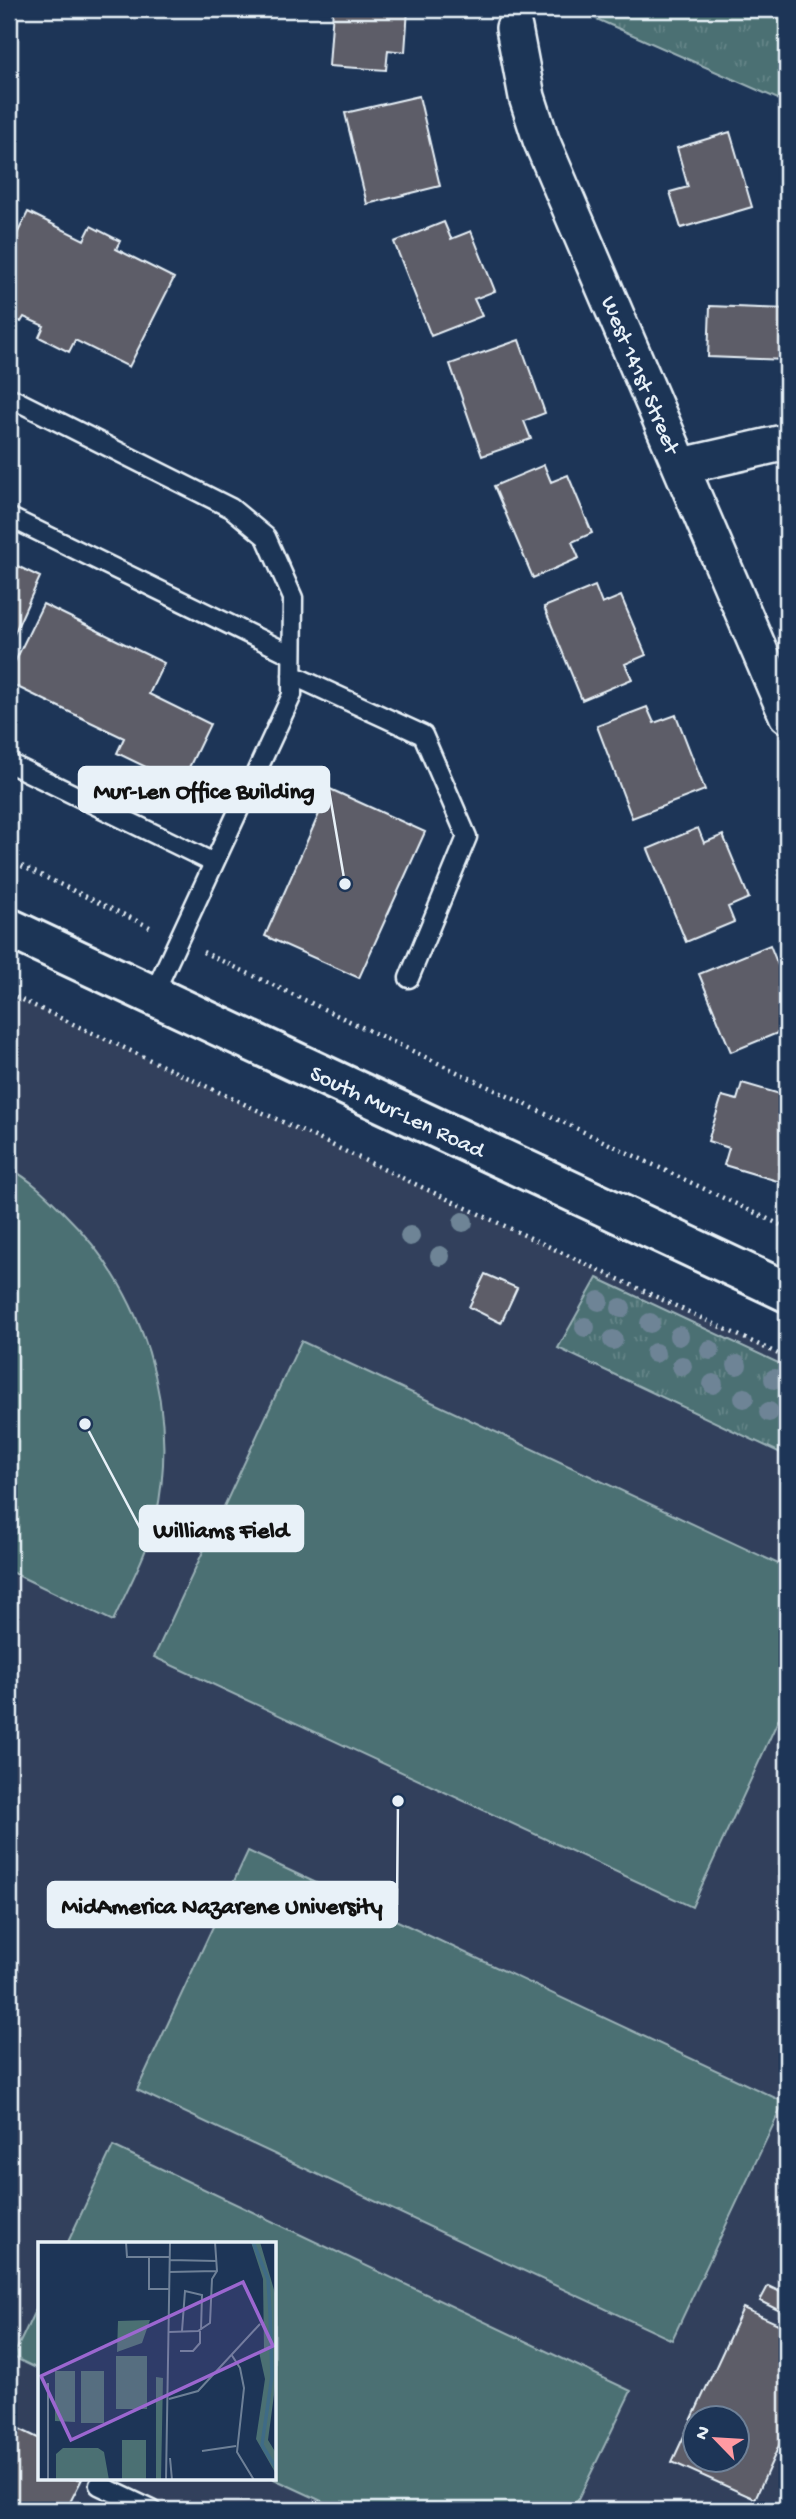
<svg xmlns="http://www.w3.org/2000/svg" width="796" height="2519" font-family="'Gochi Hand',sans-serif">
<defs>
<pattern id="grass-tufts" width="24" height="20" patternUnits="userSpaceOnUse" patternTransform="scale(1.75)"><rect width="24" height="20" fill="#4b7073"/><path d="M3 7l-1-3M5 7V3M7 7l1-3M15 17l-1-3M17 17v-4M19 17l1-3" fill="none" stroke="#658588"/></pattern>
</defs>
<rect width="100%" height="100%" fill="#1d3557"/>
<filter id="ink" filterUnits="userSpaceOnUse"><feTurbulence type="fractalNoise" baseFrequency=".0143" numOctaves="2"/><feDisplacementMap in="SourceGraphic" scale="14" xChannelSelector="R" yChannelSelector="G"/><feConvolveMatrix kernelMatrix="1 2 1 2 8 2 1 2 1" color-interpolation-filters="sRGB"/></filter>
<g filter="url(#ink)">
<path fill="#30415c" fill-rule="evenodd" d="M9 994 787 1358V2510H9ZM40 2244H275V2479H40ZM694 2418H736V2460H694Z"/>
<path fill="url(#grass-tufts)" stroke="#9ab0b6" stroke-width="2" d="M574 9H787V103Z
M597 1278 787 1367V1456L558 1348Z"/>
<path fill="#4b7073" stroke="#9ab0b6" stroke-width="2" d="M9 1168C30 1179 45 1194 62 1211 144 1291 180 1404 156 1518 148 1552 128 1588 113 1621L9 1571Z
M301 1341 787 1568V1701L692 1907 154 1657Z
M248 1851 784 2102 672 2340 137 2090Z
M113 2146 631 2391 573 2510H341L274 2479 275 2244H67Z
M40 2300V2370L13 2357Z"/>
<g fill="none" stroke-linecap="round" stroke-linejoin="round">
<path stroke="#83a1b4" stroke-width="10" d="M777 9 787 13"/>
</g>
<path fill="#5d5d68" stroke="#e8f1f8" stroke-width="2" fill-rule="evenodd" d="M333 9H408L405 52 388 50 386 70 329 66Z
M419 96 440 186 367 204 345 113Z
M730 132 752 207 681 228 670 192 688 187 677 148Z
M28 212 84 240 91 226 120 241 116 249 174 278 129 367 75 340 69 352 39 337 44 326 24 317 21 322 9 316V250Z
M444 222 451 239 471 231 495 291 474 299 482 316 431 336 394 242Z
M710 306 787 309 786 360 708 357Z
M519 340 545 413 524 421 531 439 482 456 450 364Z
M544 465 551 482 568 475 592 533 572 542 579 558 533 578 494 486Z
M9 562 40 577 9 645Z
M595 586 602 604 621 596 646 655 625 664 632 679 582 700 544 607Z
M43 604 164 663 149 694 210 724 181 784 117 753 124 738 9 683V674Z
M647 707 654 723 676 715 705 790 632 818 597 726Z
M330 789 425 832 359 978 265 936Z
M698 828 704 843 723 835 749 898 728 907 734 922 686 942 648 849Z
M770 945 787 988V1029L731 1052 699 974Z
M742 1083 787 1096V1172L784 1183 724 1165 729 1148 708 1141 722 1096 737 1100Z
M485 1274 517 1288 501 1323 469 1307Z
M768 2286 787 2295 782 2312 760 2301Z
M743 2308 787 2328V2428L755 2499 672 2462ZM694 2418H736V2460H694Z
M9 2424 40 2439V2479H82L66 2510H9Z"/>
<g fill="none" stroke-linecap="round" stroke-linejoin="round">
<defs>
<path id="service" d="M9 397 231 508 266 537 293 598 292 695 153 995
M9 517 292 655
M292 675 423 735 467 837 409 978
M9 763 214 863
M99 2485 152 2510"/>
<path id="minor" d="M514 28 527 97 541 140 787 715
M682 466 787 442"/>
<path id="secondary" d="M9 928 787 1292"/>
</defs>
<use href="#service" stroke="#e8f1f8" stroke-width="23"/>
<use href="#minor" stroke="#e8f1f8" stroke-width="40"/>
<use href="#secondary" stroke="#e8f1f8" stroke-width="44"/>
<path stroke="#e8f1f8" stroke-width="4.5" stroke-dasharray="2 5" stroke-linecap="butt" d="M9 860 154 929
M203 952 787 1228
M9 994 787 1358"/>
<use href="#service" stroke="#1d3557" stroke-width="18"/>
<use href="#minor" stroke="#1d3557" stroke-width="35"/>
<use href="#secondary" stroke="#1d3557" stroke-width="38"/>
</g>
<g fill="#6e8496">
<circle cx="463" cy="1222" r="10"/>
<circle cx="410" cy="1236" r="10"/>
<circle cx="440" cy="1256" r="10"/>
<circle cx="599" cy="1301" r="10"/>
<circle cx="621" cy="1308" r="10"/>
<circle cx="650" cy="1323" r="10"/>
<circle cx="585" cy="1327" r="10"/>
<circle cx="679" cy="1336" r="10"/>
<circle cx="613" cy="1340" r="10"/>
<circle cx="710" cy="1350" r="10"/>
<circle cx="655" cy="1353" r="10"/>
<circle cx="737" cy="1365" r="10"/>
<circle cx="682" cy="1366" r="10"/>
<circle cx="774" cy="1379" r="10"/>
<circle cx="713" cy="1384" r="10"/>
<circle cx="744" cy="1398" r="10"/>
<circle cx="769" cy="1412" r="10"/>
</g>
</g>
<g text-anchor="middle" stroke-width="6" stroke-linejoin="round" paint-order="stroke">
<g font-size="23" fill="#e8f1f8" stroke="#1d3557">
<text transform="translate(642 374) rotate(67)" y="8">West 141st Street</text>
<text transform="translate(398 1110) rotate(25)" y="8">South Mur-Len Road</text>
</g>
</g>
<g transform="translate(38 2242)">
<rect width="238" height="238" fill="#1d3557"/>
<path d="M213 0H222L237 51 238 138 230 198 238 211V232L218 197 227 137 221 110 226 107 225 37ZM118 135 125 136 123 238H118Z" fill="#4b7073"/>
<path d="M112 78 104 101 79 110 80 79ZM78 114H109V167H78ZM17 129H37V180L17 179ZM43 129H66V181H43ZM84 198H108V238H84ZM25 206H60L66 210 71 238H18V212Z" fill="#4b7073"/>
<path fill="none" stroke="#3f6b86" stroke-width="3.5" d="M215 0 230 37 232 70 234 134 224 203 238 226"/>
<path fill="none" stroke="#6e8097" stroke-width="2" d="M88 0 89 15H131M111 15V47H131M131 18 179 19M131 30 178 29M144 89 147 49 164 53 163 88M131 90 160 89 172 81 174 37 179 29 177 0M142 109H155L162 101V89M193 112 202 126 206 146 199 210 216 238M10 141V238M131 157 160 149 222 82M164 209 198 204M132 216 134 238M128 238 132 0"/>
<path fill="#9c67d0" fill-opacity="0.15" stroke="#9c67d0" stroke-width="3.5" d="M205 40 235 104 33 198 3 134Z"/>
<rect width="238" height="238" fill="none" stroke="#e8f1f8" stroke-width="3.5"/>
</g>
<path fill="none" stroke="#e8f1f8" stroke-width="2.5" d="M345 884L329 790M85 1424L140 1528M398 1801L397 1905"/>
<g fill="#e8f1f8" stroke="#1d3557" stroke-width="2.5">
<circle cx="345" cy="884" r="7"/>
<circle cx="85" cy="1424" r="7"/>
<circle cx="398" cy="1801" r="7"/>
</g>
<g fill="#e8f1f8" stroke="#e8f1f8" stroke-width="2.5">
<rect x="79" y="767" width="250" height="45" rx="7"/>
<rect x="140" y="1506" width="163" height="45" rx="7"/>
<rect x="48" y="1882" width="349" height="45" rx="7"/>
</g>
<g font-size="24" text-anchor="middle" font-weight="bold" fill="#111">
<text x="204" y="798">Mur-Len Office Building</text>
<text x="221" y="1537">Williams Field</text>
<text x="222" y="1913">MidAmerica Nazarene University</text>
</g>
<rect width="796" height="2519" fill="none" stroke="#1d3557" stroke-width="35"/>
<rect x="18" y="18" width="761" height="2484" fill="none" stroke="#e8f1f8" stroke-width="2.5" filter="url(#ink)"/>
<g transform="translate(716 2439) rotate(295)"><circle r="33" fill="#1d3557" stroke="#6e8097" stroke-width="2"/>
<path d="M0-5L12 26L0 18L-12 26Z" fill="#ff9aa2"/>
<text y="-10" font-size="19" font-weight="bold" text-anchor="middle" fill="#e8f1f8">N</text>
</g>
</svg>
